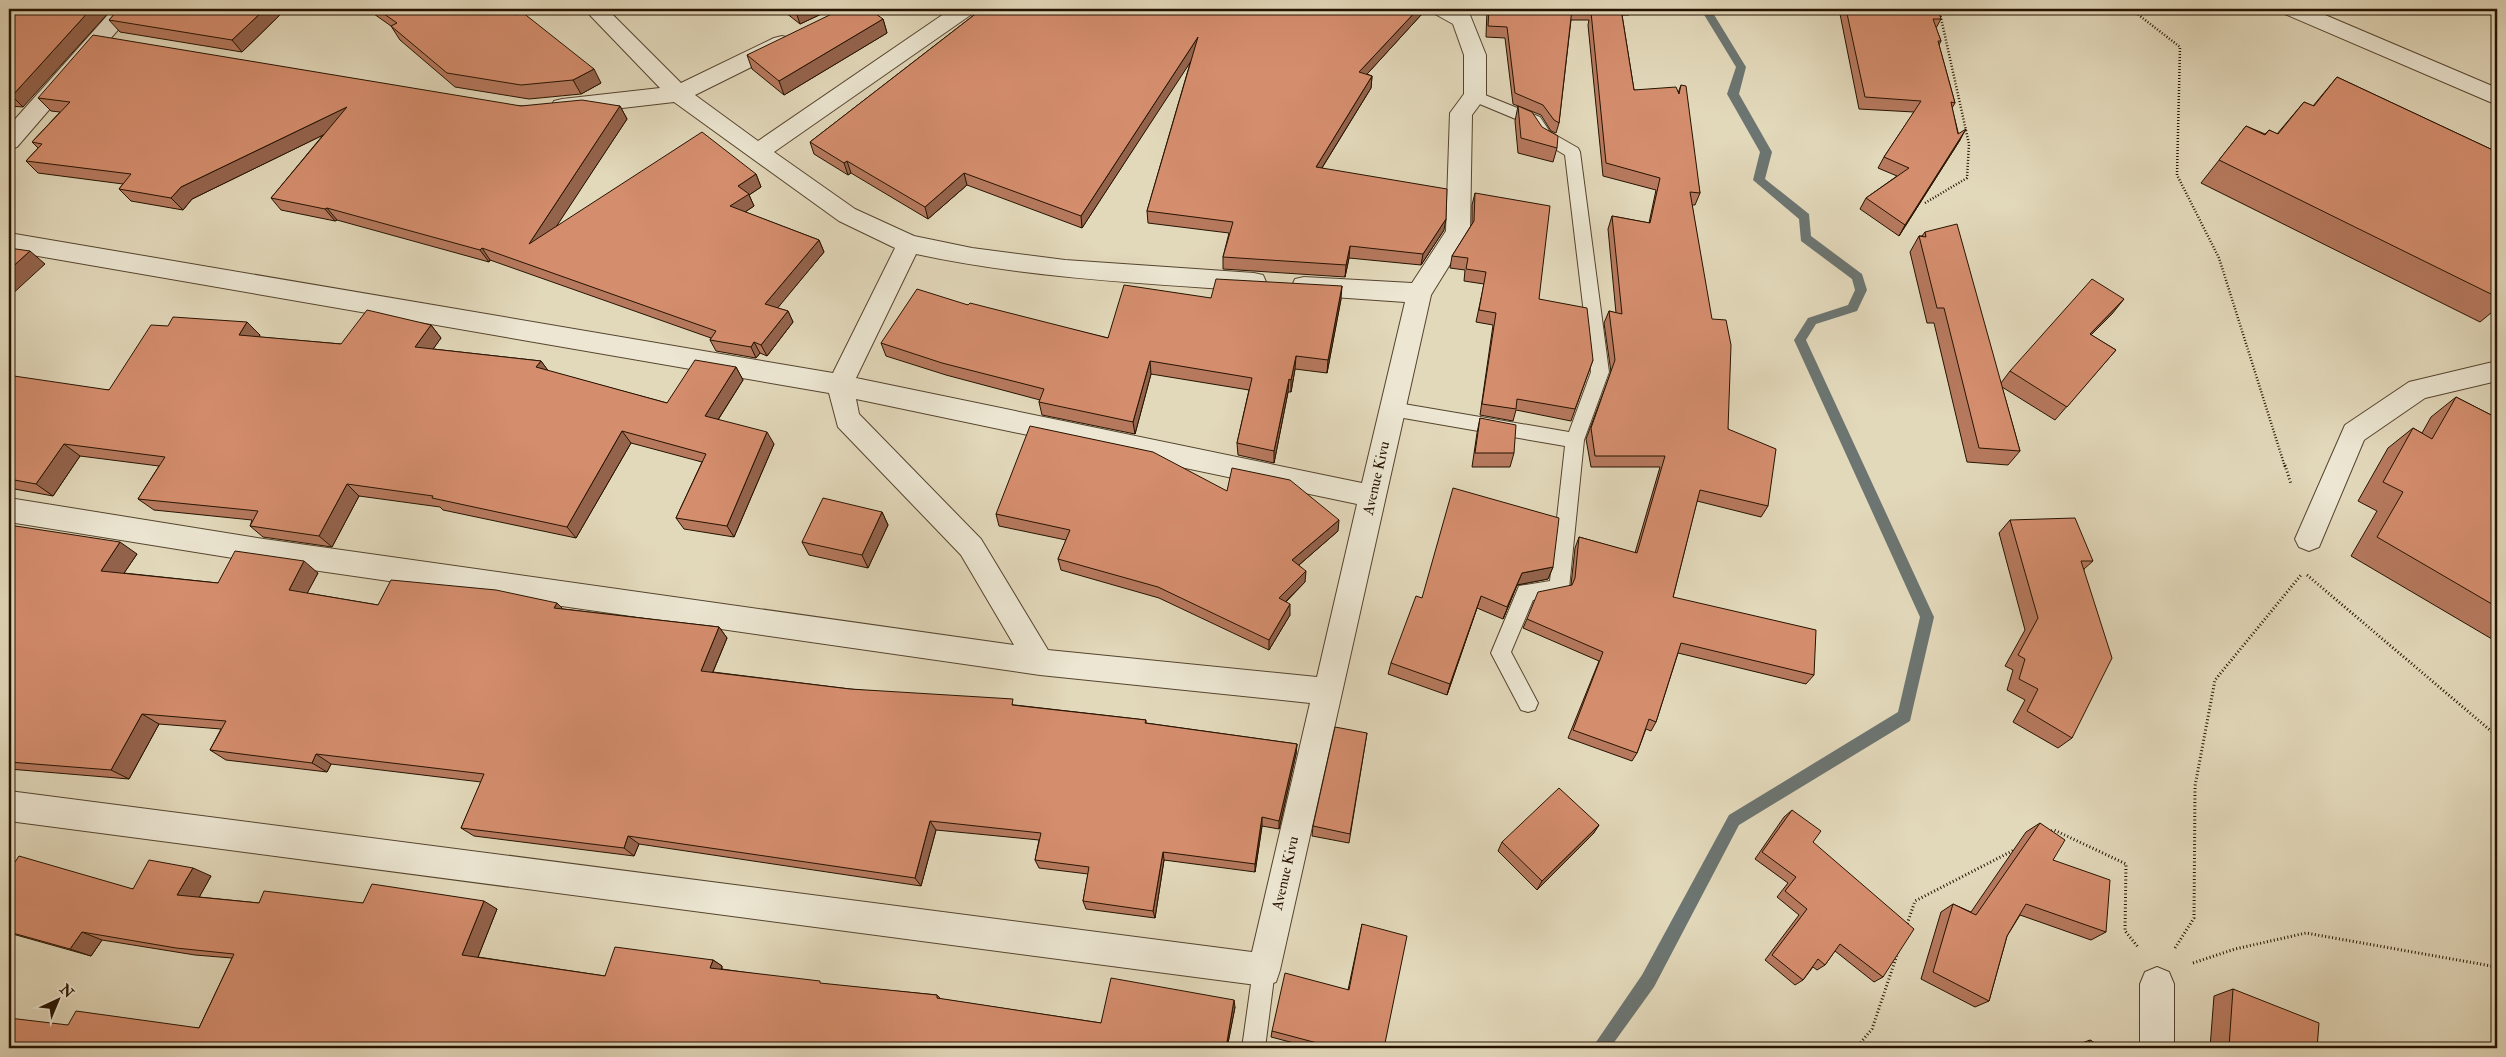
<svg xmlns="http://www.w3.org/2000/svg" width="2506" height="1057" font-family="'IM FELL Double Pica',serif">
<rect width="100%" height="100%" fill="#e2d8ba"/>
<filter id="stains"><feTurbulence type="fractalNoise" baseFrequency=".004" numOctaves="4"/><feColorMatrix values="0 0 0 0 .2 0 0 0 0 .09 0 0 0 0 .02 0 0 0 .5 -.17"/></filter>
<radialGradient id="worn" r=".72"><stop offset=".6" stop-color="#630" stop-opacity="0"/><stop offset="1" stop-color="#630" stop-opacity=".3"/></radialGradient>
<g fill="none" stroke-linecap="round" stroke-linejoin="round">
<path fill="#6c7571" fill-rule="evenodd" d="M1703 9H1713V13L1746 67 1739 94 1772 152 1765 179 1809 214 1811 236 1862 274 1867 290 1857 311 1816 324 1806 340 1934 617 1910 721 1739 825 1654 987 1610 1048H1592L1642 975 1729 815 1898 712 1920 617 1794 340 1808 318 1848 305 1855 290 1852 279 1801 241 1799 219 1753 180 1760 152 1727 94 1736 67 1703 13Z"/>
<defs>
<path id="service" d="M1475 91 1540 117 1550 132 1578 148 1580 152 1609 372 1584 440 1569 588 1566 594 1533 600 1511 652 1538 703 1535 710 1528 712 1521 710 1491 653 1519 586 1550 581 1565 446 1392 416 1386 414 1383 409 1386 404 1392 402 1569 432 1591 372 1565 155 1540 140 1530 125 1470 100 1467 96 1470 92Z
M1264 959 1272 962 1275 970 1265 1048H1242L1253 970 1256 962Z"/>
<path id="minor" d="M113 9H136L17 147 9 149V126Z
M584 9H607L681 83 774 38 782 36 790 38 793 43 790 48 695 95 758 141 951 9H975L972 14 774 152 855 209 914 236 972 248 1065 260 1254 273 1263 275 1266 282 1263 289 1254 291C1140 283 1028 278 916 254L856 378 1362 483 1405 302 1304 295 1295 293 1292 286 1295 279 1304 277 1412 283 1446 231 1450 113 1464 94V55L1453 24 1435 14 1431 9H1458L1470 15 1486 55V96L1472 115 1470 232 1431 295 1280 970 1276 982 1264 986 9 821V791L1252 952 1310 703 1040 675 264 563 9 522V498L264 539 1014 645 961 555 838 427 829 393 9 251V233L833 373 895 248 839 221 674 102 562 115 554 113 551 107 554 101 562 99 660 88ZM856 399 1357 504 1317 677 1048 650 981 539 859 414Z
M2281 9H2311L2497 88V105L2285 14Z
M2497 361V381L2425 398 2364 440 2319 547 2309 551 2299 547 2295 539 2345 425 2409 382Z
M2157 967 2169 972 2174 984V1048H2140V984L2145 972Z"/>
</defs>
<use href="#service" stroke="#55442e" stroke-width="2"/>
<use href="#minor" stroke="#55442e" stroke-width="2"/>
<path stroke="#261300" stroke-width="2.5" stroke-dasharray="1 2" stroke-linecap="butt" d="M2131 9 2180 47 2177 175 2219 258 2285 467
M1925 203 1967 178 1969 144 1939 9"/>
<path stroke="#261300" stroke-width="3" stroke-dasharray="1 2.5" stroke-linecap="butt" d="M2285 465 2291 484
M2307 575 2497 736
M2048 832 2054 830 2126 864 2125 931 2138 947
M1906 927 1915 901 2016 849
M2175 948 2194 918 2195 786 2215 680 2301 575
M2193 963 2235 949 2306 933 2497 967
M1856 1048 1872 1029 1898 952"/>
<use href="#service" fill="#ece6d2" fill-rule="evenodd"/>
<use href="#minor" fill="#ece6d2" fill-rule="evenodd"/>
</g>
<path fill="#b6795e" stroke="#261300" d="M9 9 23 107 9 106Z
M119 9H286L242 52 120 32 109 20Z
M367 9H509L601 83 581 94 529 99 455 87 400 40 391 26Z
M781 9H832L800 24Z
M973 9H1430L1421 15 1367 74 1372 76 1371 88 1322 168 1444 230 1421 265 1349 258 1345 277 1223 269V257L1229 233 1148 223 1147 211 1191 60 1082 228 967 185 928 219 851 173 848 175 814 154 810 142 974 15Z
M1487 9H1631L1629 15H1622L1634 90 1678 93 1681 85 1700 193 1695 205H1692L1728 429 1768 506 1761 517 1697 501 1673 597 1814 675 1806 684 1678 653 1656 722 1651 731 1646 729 1637 753 1632 761 1568 738 1599 661 1523 628 1527 619 1571 585 1575 548 1579 537 1635 553 1660 467H1591L1586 439 1611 372 1604 323 1609 311 1616 313 1608 229 1612 216 1649 223 1656 190 1603 176 1588 25 1589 20H1571L1559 123 1556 133 1551 131 1541 115 1513 104 1505 38 1486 37Z
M1839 9H1938L1941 19 1936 28 1941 41 1939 45 1955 103 1952 108 1960 140 1899 236 1860 209 1866 198 1897 176 1878 168 1884 157 1914 112 1859 109Z
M2482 9H2497V15Z
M883 19 887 33 784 95 752 69 747 55Z
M2337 77 2497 152V308L2480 322 2201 183 2246 126 2265 134 2269 130 2277 134 2304 102 2313 106Z
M38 98 521 106H620L627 119 556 226 756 174 761 187 749 195 754 206 745 212 819 240 824 252 777 308 788 311 793 322 767 356 760 353 756 358 716 351 710 340 711 338 490 260 489 262 337 220 335 221 281 210 271 198 323 135 192 199 183 210 131 201 119 189 123 184 38 173 26 161 38 148 32 142 60 112 51 111Z
M1518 106 1557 148 1553 162 1518 153 1515 121Z
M1475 193 1539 299 1593 360 1571 421 1516 410 1513 421 1480 415 1493 325 1476 322 1484 284 1464 281 1465 270 1450 268 1452 256 1472 224V205Z
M1925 232 2001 383 2010 371 2112 314 2091 335 2116 350 2055 420 2002 387 2020 451 2008 465 1967 462 1934 323H1927L1910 252 1919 236H1922Z
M1211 298 1341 299 1327 373 1295 369 1291 392H1288L1274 463 1238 455 1237 443 1249 390 1151 374 1135 434 1042 415 1039 402 1040 400 946 375 886 356 881 343 968 305 1108 338Z
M431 325 441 338 433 349 541 361 548 371 667 403 736 367 743 380 718 420 774 444 734 537 684 529 676 518 702 462 631 443 576 538 443 510 440 507 359 496 332 547 263 537 250 526 252 520 154 510 138 499 159 466 80 456 53 496 9 488V384L109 390 260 335 259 337 341 344Z
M2456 397 2497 418V642L2351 556 2377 511 2358 501 2388 448 2413 428 2422 433 2431 417Z
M1480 418 1514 453 1510 467H1472L1477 433Z
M1227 491 1338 531 1299 565 1305 582 1286 602 1290 615 1269 650 1159 598 1061 570 1058 559 1066 540 999 526 996 514Z
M882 512 888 525 868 568 809 555 802 542Z
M2010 520 2093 561 2084 569 2072 738 2058 748 2013 722 2025 700 2007 690 2013 670 2005 666 2025 630 1999 533Z
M9 525 137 554 124 573 218 583 318 573 307 593 378 605 563 609 719 627 727 638 713 672 850 689 1015 705 1146 720V723L1297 744 1296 754 1279 829 1262 826 1255 872 1164 860 1155 918 1086 909 1083 901 1088 874 1039 868 1035 860 1039 840 936 830 921 886 639 844 634 856 474 836 461 828 481 782 331 764 327 772 226 760 210 750 221 729 159 724 129 779 9 769Z
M1553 567 1548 579 1517 585 1503 619 1477 608 1447 695 1388 674 1391 663 1422 598Z
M1367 733 1349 843 1312 836 1313 826Z
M1792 810 1813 842 1883 977 1874 982 1835 951 1825 965 1817 970 1813 967 1803 980 1795 985 1765 960 1799 915 1777 897 1788 883 1755 859 1784 817Z
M2040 823 2053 860 2106 932 2091 940 2020 915 2007 936 1989 1001 1975 1007 1921 979 1941 912 1953 904 1971 912 2026 832Z
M1599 825 1593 834 1537 890 1498 851 1502 842Z
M9 871 133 889 211 876 199 897 259 903H363L497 909 478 957 605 976 713 960 722 966V969L823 984 937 995 941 999 1101 1023 1235 1007 1227 1048H9L68 1025 199 1028 232 958 195 955 102 940 91 956 9 933Z
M1362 924 1384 1048H1313L1271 1037 1272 1031 1348 990Z
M2233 989 2317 1048H2210L2214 996Z
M2090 1040 2102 1048H2079L2082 1043Z"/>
<path fill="#94634c" stroke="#261300" d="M91 9H112L23 107 12 96Z
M265 9H286L242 52 232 40Z
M795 9H832L800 24Z
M1418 9H1430L1421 15 1358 84 1359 72Z
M883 19 887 33 784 95 779 81Z
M1198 37 1199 49 1082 228 1081 216Z
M594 69 601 83 581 94 573 80Z
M1372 76 1371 88 1315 179 1316 167Z
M620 106 627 119 537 256 529 244Z
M347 107 356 119 192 199 183 210 171 198 181 187Z
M1966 129 1960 140 1899 236 1905 225Z
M847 161 851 173 848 175 844 163Z
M964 173 967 185 928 219 925 207Z
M756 174 761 187 749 195 754 206 736 218 730 206 738 186Z
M327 208 337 220 335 221 325 209Z
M1446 219 1444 230 1421 265 1423 254Z
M819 240 824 252 771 316 765 304Z
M1350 246 1349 258 1345 277 1346 265Z
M482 248 490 260 489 262 480 250Z
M30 251 45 264 9 297V270Z
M1342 286 1341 299 1327 373 1328 360Z
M2124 299 2112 314 2078 348 2090 334Z
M788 311 793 322 767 356 761 345Z
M247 322 260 335 252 347 239 335Z
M431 325 441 338 426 359 415 347Z
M754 342 760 353 756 358 751 347Z
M1296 356 1295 369 1291 392V380Z
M541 361 550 373 536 367Z
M1150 361 1151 374 1135 434 1133 422Z
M736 367 743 380 712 429 705 416Z
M1289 379 1288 392 1274 463V451Z
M622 431 631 443 576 538 567 527Z
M767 432 774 444 734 537 727 526Z
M64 444 80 456 53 496 36 484Z
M347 484 359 496 332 547 319 536Z
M882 512 888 525 868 568 862 555Z
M1339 520 1338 531 1292 571V560Z
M120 542 137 554 118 582 101 571Z
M304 561 318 573 303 601 289 590Z
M1553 567 1548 579 1517 585 1503 619 1522 573Z
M1306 571 1305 582 1278 609 1279 598Z
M1481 596 1477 608 1447 695 1450 684Z
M557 603 568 614 554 608Z
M1290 604V615L1269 650V640Z
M719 627 727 638 709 681 701 671Z
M142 714 159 724 129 779 111 770Z
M1297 744 1296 754 1279 829V821Z
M316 754 331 764 327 772 312 763Z
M1262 817V826L1255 872V864Z
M930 821 936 830 921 886 915 878Z
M1599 825 1593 834 1537 890 1542 881Z
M628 836 639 844 634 856 624 848Z
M1163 852 1164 860 1155 918 1153 911Z
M193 868 211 876 196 903 177 895Z
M484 901 497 909 476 962 462 955Z
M82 932 102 940 91 956 70 949Z
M713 960 722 966 720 975 710 968Z
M1234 1000 1235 1007 1227 1048H1226Z"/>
<path fill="#d48d6d" stroke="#261300" d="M9 9H91L12 96H9Z
M119 9H265L232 40 109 20Z
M377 9H509L516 15 522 12 594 69 573 80 521 85 447 73 391 26 397 23Z
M842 9H869L883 19 779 81 747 55Z
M976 9H1418L1359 72 1372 76 1316 167 1447 189 1446 219 1423 254 1350 246 1346 265 1223 257 1233 222 1147 211 1198 37 1081 216 964 173 925 207 847 161 844 163 810 142 978 12Z
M1489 9H1617L1610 10 1572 9 1559 123 1554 120 1543 105 1515 93 1507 27 1488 26Z
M1617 9H1621L1634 90 1676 87 1679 94 1681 85 1686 86 1700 193 1690 192 1712 319 1726 320 1731 345 1728 429 1776 449 1768 506 1700 490 1673 597 1816 630 1814 675 1681 643 1656 722 1649 719 1637 753 1573 730 1603 652 1527 619 1538 592 1572 585 1575 578 1579 537 1637 553 1665 456H1595L1591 428 1615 360 1609 311 1622 314 1612 216 1650 223 1660 178 1606 163 1591 12Z
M1846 9H1938L1941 19H1933L1941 41H1938L1955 103 1951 102 1958 134 1966 129 1905 225 1866 198 1909 168 1884 157 1921 101 1865 97Z
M93 35 521 106 582 100 620 106 529 244 702 132 756 174 738 186 749 194 730 206 819 240 765 304 788 311 761 345 754 342 751 347 710 340 716 331 482 248 480 250 327 208 325 209 271 198 347 107 181 187 171 198 119 189 131 174 26 161 42 144 32 142 70 102 38 98Z
M2337 77 2497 152V297L2219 160 2246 126 2265 135 2269 130 2278 134 2304 102 2314 106Z
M1518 106 1532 112 1542 127 1558 136 1557 148 1521 138Z
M1475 193 1550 206 1539 299 1587 308 1593 360 1575 409 1517 399 1516 409 1482 404 1496 313 1479 310 1486 272 1466 269 1468 258 1452 256 1474 221Z
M1957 224 2020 451 1979 448 1944 308H1937L1919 236 1926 237 1925 232Z
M9 248 30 251 9 270Z
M1216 279 1342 286 1328 360 1296 356 1291 380 1289 379 1274 451 1237 443 1252 378 1150 361 1133 422 1039 402 1044 389 942 363 881 343 917 289 968 305 970 303 1108 338 1124 285 1211 298Z
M2092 279 2124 299 2090 334 2116 350 2067 407 2010 371Z
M367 310 431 325 415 347 541 361 536 367 667 403 695 360 736 367 705 416 767 432 727 526 676 518 706 454 622 431 567 527 432 498 433 496 347 484 319 536 250 526 258 511 138 499 165 457 64 444 36 484 9 479V384L14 376 109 390 151 325 168 326 173 317 247 322 239 335 341 344Z
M2456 397 2497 418V607L2377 537 2403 492 2383 482 2413 428 2432 439Z
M1480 418 1516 425 1514 453H1475Z
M1030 426 1153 452 1227 491 1232 468 1290 480 1339 520 1292 560 1306 571 1279 598 1290 604 1269 640 1158 587 1058 559 1070 530 996 514Z
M1453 488 1559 518 1553 567 1522 573 1507 607 1481 596 1450 684 1391 663 1416 596 1422 598Z
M823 498 882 512 862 555 802 542Z
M2075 518 2093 561H2081L2112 658 2072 738 2027 711 2038 689 2019 679 2025 659 2018 655 2038 618 2010 520Z
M9 525 120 542 101 571 218 583 235 551 304 561 289 590 378 605 391 580 496 590 557 603 554 608 719 627 701 671 850 689 1013 699 1012 705 1146 720 1145 723 1297 744 1279 821 1262 817 1255 864 1163 852 1153 911 1083 901 1089 867 1035 860 1041 833 930 821 915 878 628 836 624 848 461 828 484 774 316 754 312 763 210 750 226 721 142 714 111 770 9 762Z
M1335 727 1367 733 1350 834 1313 826Z
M1559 788 1599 825 1542 881 1502 842Z
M1792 810 1821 831 1813 842 1914 929 1883 977 1840 944 1825 965 1818 959 1803 980 1772 955 1807 909 1785 891 1796 877 1762 852Z
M2040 823 2065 840 2053 860 2110 880 2106 932 2026 904 2007 936 1989 1001 1933 972 1953 904 1976 915Z
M19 856 133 889 149 860 193 868 177 895 259 903 264 891 363 903 372 884 484 901 462 955 605 976 615 947 713 960 710 968 820 981V983L937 995V998L1101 1023 1111 978 1234 1000 1226 1048H9V1018L68 1025 76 1011 199 1028 234 954 176 948 82 932 70 949 9 932V871Z
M1362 924 1407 936 1384 1048H1336L1272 1031 1285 973 1349 990Z
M2233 989 2319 1023 2317 1048H2231L2229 1047Z
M2090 1040 2102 1048H2086Z"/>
<g text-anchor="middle" stroke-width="4.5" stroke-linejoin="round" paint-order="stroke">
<g font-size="15" fill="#261300" stroke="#ece6d2">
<text transform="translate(1376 478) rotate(-77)" y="5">Avenue Kivu</text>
<text transform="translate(1285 873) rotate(-77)" y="5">Avenue Kivu</text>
</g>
</g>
<rect width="2506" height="1057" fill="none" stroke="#e2d8ba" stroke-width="30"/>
<rect x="10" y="10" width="2486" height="1037" fill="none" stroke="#261300" stroke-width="2.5"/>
<rect x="15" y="15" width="2476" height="1027" fill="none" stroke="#261300"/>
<g transform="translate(58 1000) rotate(44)" stroke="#ece6d2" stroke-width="4" paint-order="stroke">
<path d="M0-4L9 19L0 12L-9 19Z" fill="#261300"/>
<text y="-8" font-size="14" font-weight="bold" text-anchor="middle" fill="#261300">N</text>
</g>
<rect width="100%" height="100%" filter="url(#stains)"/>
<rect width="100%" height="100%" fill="url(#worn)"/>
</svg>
